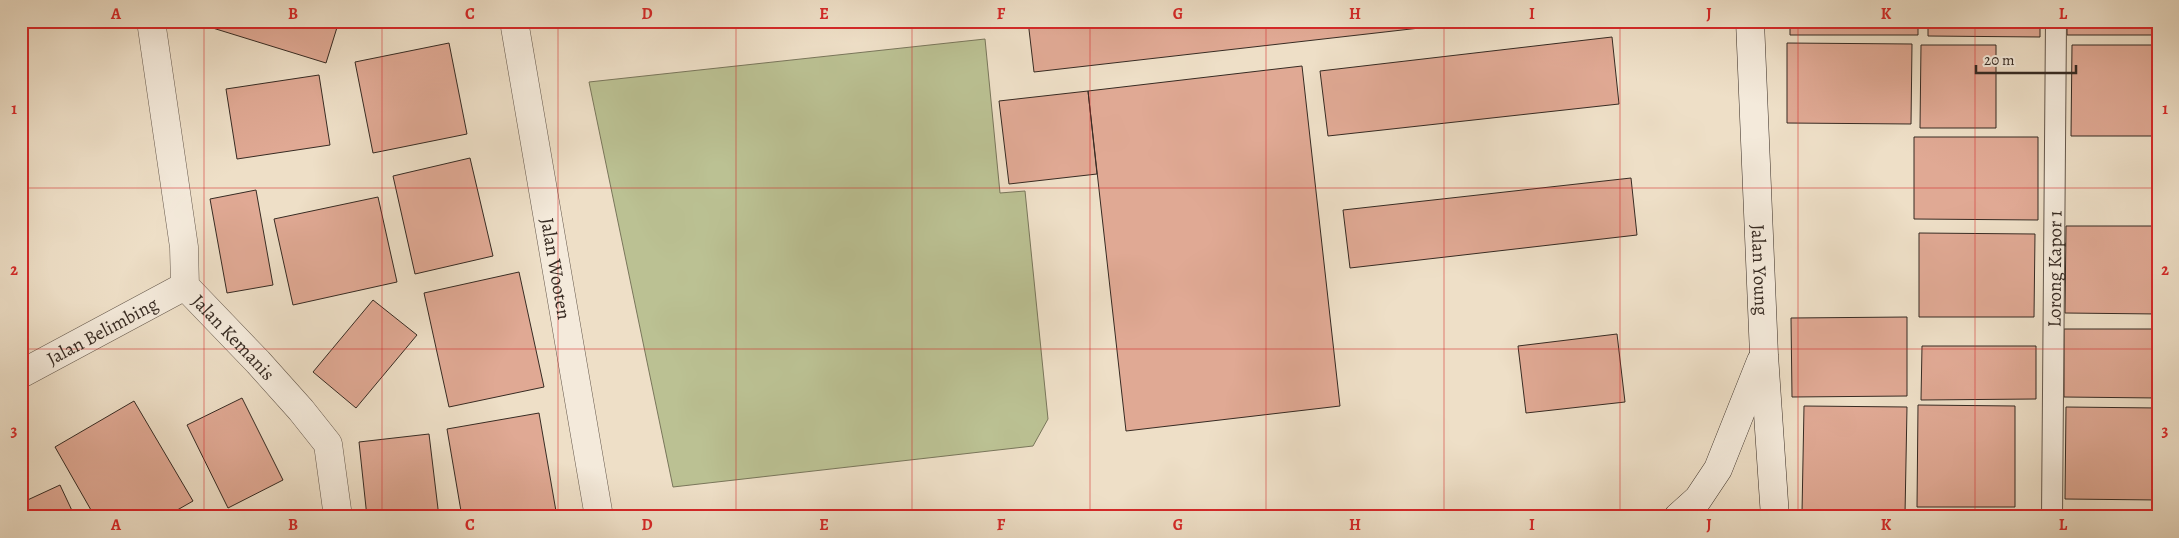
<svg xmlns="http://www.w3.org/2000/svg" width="2179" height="538" font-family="Alegreya,serif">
<rect width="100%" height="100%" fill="#eedfc7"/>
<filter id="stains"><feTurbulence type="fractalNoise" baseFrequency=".004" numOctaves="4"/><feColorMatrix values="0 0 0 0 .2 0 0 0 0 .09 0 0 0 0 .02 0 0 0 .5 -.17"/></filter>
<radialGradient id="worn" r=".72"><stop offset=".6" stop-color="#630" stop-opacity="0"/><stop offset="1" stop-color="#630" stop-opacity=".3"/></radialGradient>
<path fill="#bbc193" stroke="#79765b" d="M985 39 1000 193 1025 191 1048 419 1033 446 673 487 589 82Z"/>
<path fill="#e0a994" stroke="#372b23" d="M204 21H339L326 63 203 25Z
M1028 21H1481L1034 72Z
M1790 21H1918V35H1790Z
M1928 21H2040V37L1928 36Z
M2067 21H2158V35H2067Z
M1612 37 1619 104 1328 136 1320 71Z
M449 43 467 134 373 153 355 62Z
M1787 43 1912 44 1911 124 1787 123Z
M1921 45H1996V128H1920Z
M2072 45H2158V136H2071Z
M1302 66 1340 406 1126 431 1088 91Z
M319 75 330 145 237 159 226 89Z
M1088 91 1097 174 1009 184 999 101Z
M1914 137H2038V220L1914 219Z
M470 158 493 256 415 274 393 176Z
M1631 178 1637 235 1350 268 1343 210Z
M256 190 273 285 227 293 210 199Z
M378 197 397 282 293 305 274 219Z
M2066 226H2158V314L2065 313Z
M1919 233 2035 234 2034 317H1919Z
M519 272 544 387 449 407 424 293Z
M373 300 417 335 356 408 313 372Z
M1907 317V396L1792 397 1791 318Z
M2064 329H2158V398L2064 397Z
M1617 334 1625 402 1526 413 1518 346Z
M1922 346H2036V399L1921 400Z
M242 398 283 480 228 508 187 425Z
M134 401 193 501 165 517H95L55 447Z
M1918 405 2015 406V507H1917Z
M1804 406 1907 407 1905 515 1802 513Z
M2066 407 2158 408V500L2065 499Z
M539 413 557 517H462L447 429Z
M429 434 439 517H367L359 442Z
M60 485 75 517H21V503Z"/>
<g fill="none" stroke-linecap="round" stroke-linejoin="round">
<defs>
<g id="lane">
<path id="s1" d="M2052 517 2056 21"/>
</g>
<g id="street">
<path id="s2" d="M151 21 184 247 185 286 258 362 301 410 328 444 338 517"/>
<path id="s3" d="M514 21 599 517"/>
<path id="s4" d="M21 374 185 286"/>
</g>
<g id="secondary">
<path id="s5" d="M1750 21 1764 355 1775 517"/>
<path d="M1678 517 1698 499 1718 469 1761 361"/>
</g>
</defs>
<use href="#lane" stroke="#65584c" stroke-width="22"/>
<use href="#street" stroke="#65584c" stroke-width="29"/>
<use href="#secondary" stroke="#372b23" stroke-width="29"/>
<use href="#lane" stroke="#f4eadb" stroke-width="20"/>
<use href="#street" stroke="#f4eadb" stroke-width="28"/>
<use href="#secondary" stroke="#f4eadb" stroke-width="28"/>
</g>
<path fill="none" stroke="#d62828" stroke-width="1" stroke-opacity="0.55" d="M204 21V517M382 21V517M558 21V517M736 21V517M912 21V517M1090 21V517M1266 21V517M1444 21V517M1620 21V517M1798 21V517M1975 21V517M21 188H2158M21 349H2158"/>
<g text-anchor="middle" stroke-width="5" stroke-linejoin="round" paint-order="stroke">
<g font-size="19" fill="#372b23" stroke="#f4eadb">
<text dy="7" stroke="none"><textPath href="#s3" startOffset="251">Jalan Wooten</textPath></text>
<text dy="7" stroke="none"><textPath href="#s5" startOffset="249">Jalan Young</textPath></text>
<text dy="7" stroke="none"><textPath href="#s1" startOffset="248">Lorong Kapor 1</textPath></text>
<text dy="7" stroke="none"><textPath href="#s4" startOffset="92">Jalan Belimbing</textPath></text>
<text dy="7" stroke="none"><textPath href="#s2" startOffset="338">Jalan Kemanis</textPath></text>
</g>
</g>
<rect width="2179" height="538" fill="none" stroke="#eedfc7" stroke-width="55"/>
<path d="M1976 65v8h100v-8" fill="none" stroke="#372b23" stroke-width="2.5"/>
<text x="1984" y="65" font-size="15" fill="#372b23" stroke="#f4eadb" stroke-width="4" paint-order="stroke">20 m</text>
<rect x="28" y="28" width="2124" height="482" fill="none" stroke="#d62828" stroke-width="2"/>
<g font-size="16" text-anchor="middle" font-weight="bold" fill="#d62828">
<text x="116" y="19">A</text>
<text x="293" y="19">B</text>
<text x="470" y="19">C</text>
<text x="647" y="19">D</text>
<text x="824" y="19">E</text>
<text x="1001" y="19">F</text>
<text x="1178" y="19">G</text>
<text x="1355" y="19">H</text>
<text x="1532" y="19">I</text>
<text x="1709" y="19">J</text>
<text x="1886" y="19">K</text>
<text x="2063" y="19">L</text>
<text x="14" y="114">1</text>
<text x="2165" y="114">1</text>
<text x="14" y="275">2</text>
<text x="2165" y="275">2</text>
<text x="14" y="436">3</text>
<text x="2165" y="436">3</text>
<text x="116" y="530">A</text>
<text x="293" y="530">B</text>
<text x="470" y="530">C</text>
<text x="647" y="530">D</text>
<text x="824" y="530">E</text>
<text x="1001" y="530">F</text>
<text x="1178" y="530">G</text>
<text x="1355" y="530">H</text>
<text x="1532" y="530">I</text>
<text x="1709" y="530">J</text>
<text x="1886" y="530">K</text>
<text x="2063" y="530">L</text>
</g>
<rect width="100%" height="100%" filter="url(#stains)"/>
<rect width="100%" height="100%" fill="url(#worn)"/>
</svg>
